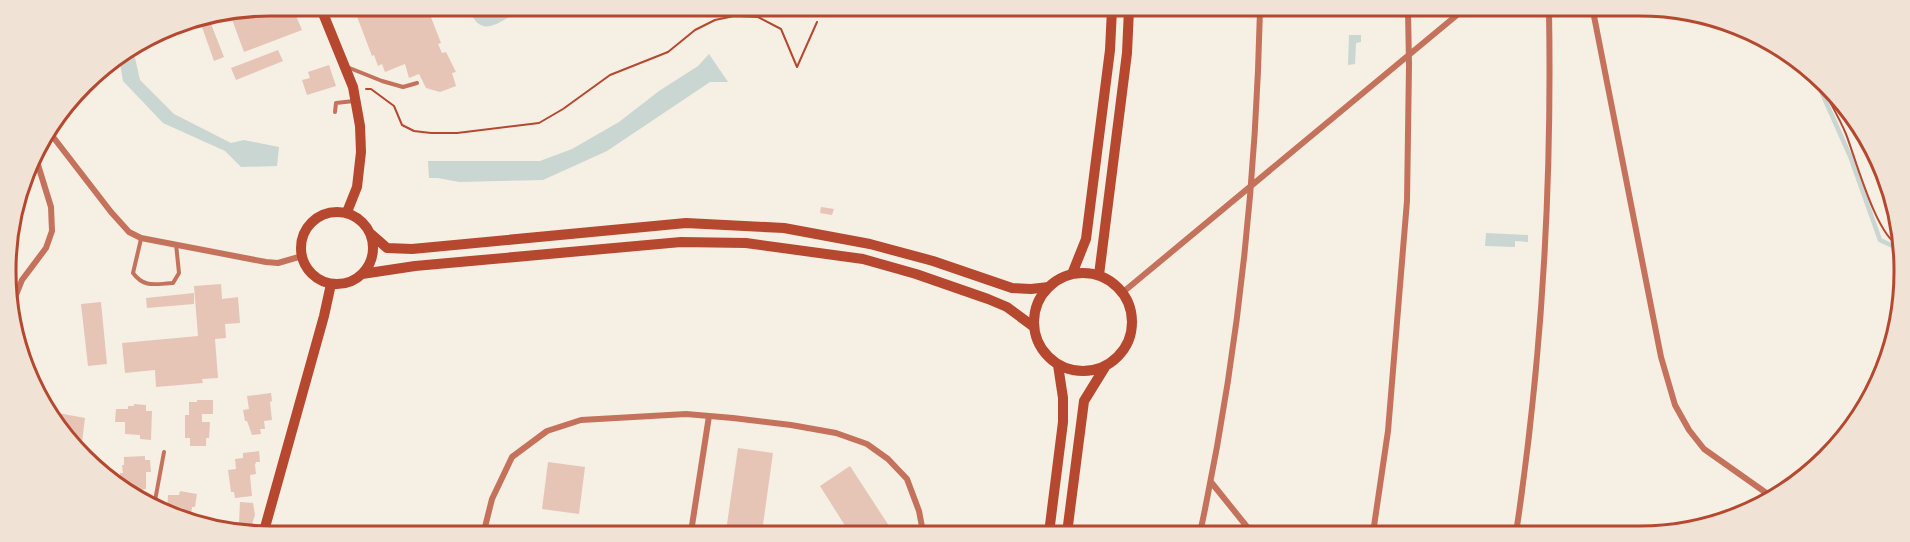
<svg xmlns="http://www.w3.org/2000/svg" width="1910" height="542" font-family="Literata,serif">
<rect width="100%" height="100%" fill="#f6efe4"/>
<path fill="#c9d6d2" d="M468 7H502L509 17C488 30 478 32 468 7Z
M1349 35H1361V42L1356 43 1355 64 1348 65Z
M133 49 140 80 174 114 231 143 244 140 279 147 277 166 241 167 225 151 163 123 123 81 119 58Z
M709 54 728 82H710L607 151 543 180 459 182 438 178H429L428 161H540L572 149 619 122 659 91 698 66Z
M1486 233 1528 235V242L1515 241V247L1485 246Z"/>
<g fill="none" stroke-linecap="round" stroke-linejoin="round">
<path stroke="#c9d6d2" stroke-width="4.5" d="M1817 82 1850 156 1880 240 1899 249"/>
</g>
<path fill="#e6c5b7" d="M271 6H292L302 30 244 52 230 14Z
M353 6 427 7 441 43 438 44 442 53 446 52 456 72 452 73 456 86 440 92 426 88 419 74 409 78 405 64 385 72 382 64 378 66 374 55 372 56Z
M211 24 224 57 214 61 202 27Z
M278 50 283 61 236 80 231 68Z
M329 65 336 86 307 95 302 80 310 78 308 72Z
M821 207 834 209 832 215 820 213Z
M221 284 222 299 238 297 240 323 225 324 226 338 215 339 218 378 202 379 203 383 156 387 155 370 125 373 122 343 198 336 194 286Z
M194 293V304L147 308 146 298Z
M101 302 107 364 88 366 81 304Z
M271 393 272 401 270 402 272 420 264 421 265 429H260L261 434 252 435 247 421H245L243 410 249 409 247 396Z
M197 400H213V414H202V422H210L209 438H206V446H190V438H185V415H189V402H197Z
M134 404 146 405V411H152L151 440 140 439V435L125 434V422H115L116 409H128V406H134Z
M58 413 85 418 81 450 64 435 65 429 59 428 57 424Z
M738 448 773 453 762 532 726 531Z
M259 451 260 462H256L255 465 256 474 250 475 252 496 235 498 234 492H231L228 470 236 469 235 459 243 458V453Z
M145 456V460H150L151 472H146V489L128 492 121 485 120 473H123L122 465H124V457Z
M548 462 585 467 579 514 542 509Z
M850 466 893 532H849L820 486Z
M180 491 197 494 195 507H192L191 515 188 514V519L167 511 168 495H179Z
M240 502 253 503 255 515 250 530 227 531V522L239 523Z"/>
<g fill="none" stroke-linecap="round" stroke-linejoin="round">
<path stroke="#b5482f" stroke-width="2" d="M797 67 817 22
M1821 85C1829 101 1839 117 1846 134 1855 157 1877 238 1899 245
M366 89H371L394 106 402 125 414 131 431 133H457L539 123 563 109 610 75 668 52 695 30 715 20 734 16 758 17 781 29 797 67"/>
<path stroke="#c5725c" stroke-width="4" d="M347 67 382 81 403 87 417 83
M335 112 336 103 354 101
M141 239 133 273C144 288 155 284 173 283L179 273 176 244
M154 506 164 452"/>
<path stroke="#c5725c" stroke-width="6" d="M1593 11 1661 357 1675 405 1689 430 1704 449 1772 497
M50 133 111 212 129 232 141 238 266 262 278 263 302 256
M1122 293 1463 10
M12 305 22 280 46 248 52 231 51 207 34 152
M1211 482 1252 533
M484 531 492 499 512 457 547 431 581 420 686 414 733 418 791 425 836 433 867 444 888 459 907 479 919 511 923 532
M691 532 709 416
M1200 533C1237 361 1256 185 1260 10
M1373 533 1388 431 1407 201 1409 65 1408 10
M1516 533C1542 361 1552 185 1549 11"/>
<path stroke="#b5482f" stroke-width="10" d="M320 6 353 87 360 126 361 152 357 187 347 212
M301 248a36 36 0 1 1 72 0a36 36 0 1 1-72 0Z
M371 234 387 248 412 249 686 223 784 228 870 244 933 261 1012 288 1031 289 1049 287
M362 274 415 266 681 242 746 243 863 259 916 274 988 299 1007 307 1034 327
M264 531 324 316 331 284"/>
<path stroke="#b5482f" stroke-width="10" d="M1034 322a49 49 0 1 1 98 0a49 49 0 1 1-98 0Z
M1072 274 1086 239 1110 50 1112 9
M1099 275 1127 53 1129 9
M1049 533 1063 422V398L1058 365
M1067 533 1084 401 1105 367"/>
</g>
<path d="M0 0H1910V542H0ZM270 16H1640A254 254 0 0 1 1894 270V272A254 254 0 0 1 1640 526H270A254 254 0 0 1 16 272V270A254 254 0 0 1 270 16Z" fill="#f1e2d6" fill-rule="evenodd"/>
<path fill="none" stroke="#b5482f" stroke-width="3" d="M270 16H1640A254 254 0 0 1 1894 270V272A254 254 0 0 1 1640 526H270A254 254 0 0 1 16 272V270A254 254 0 0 1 270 16Z"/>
</svg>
